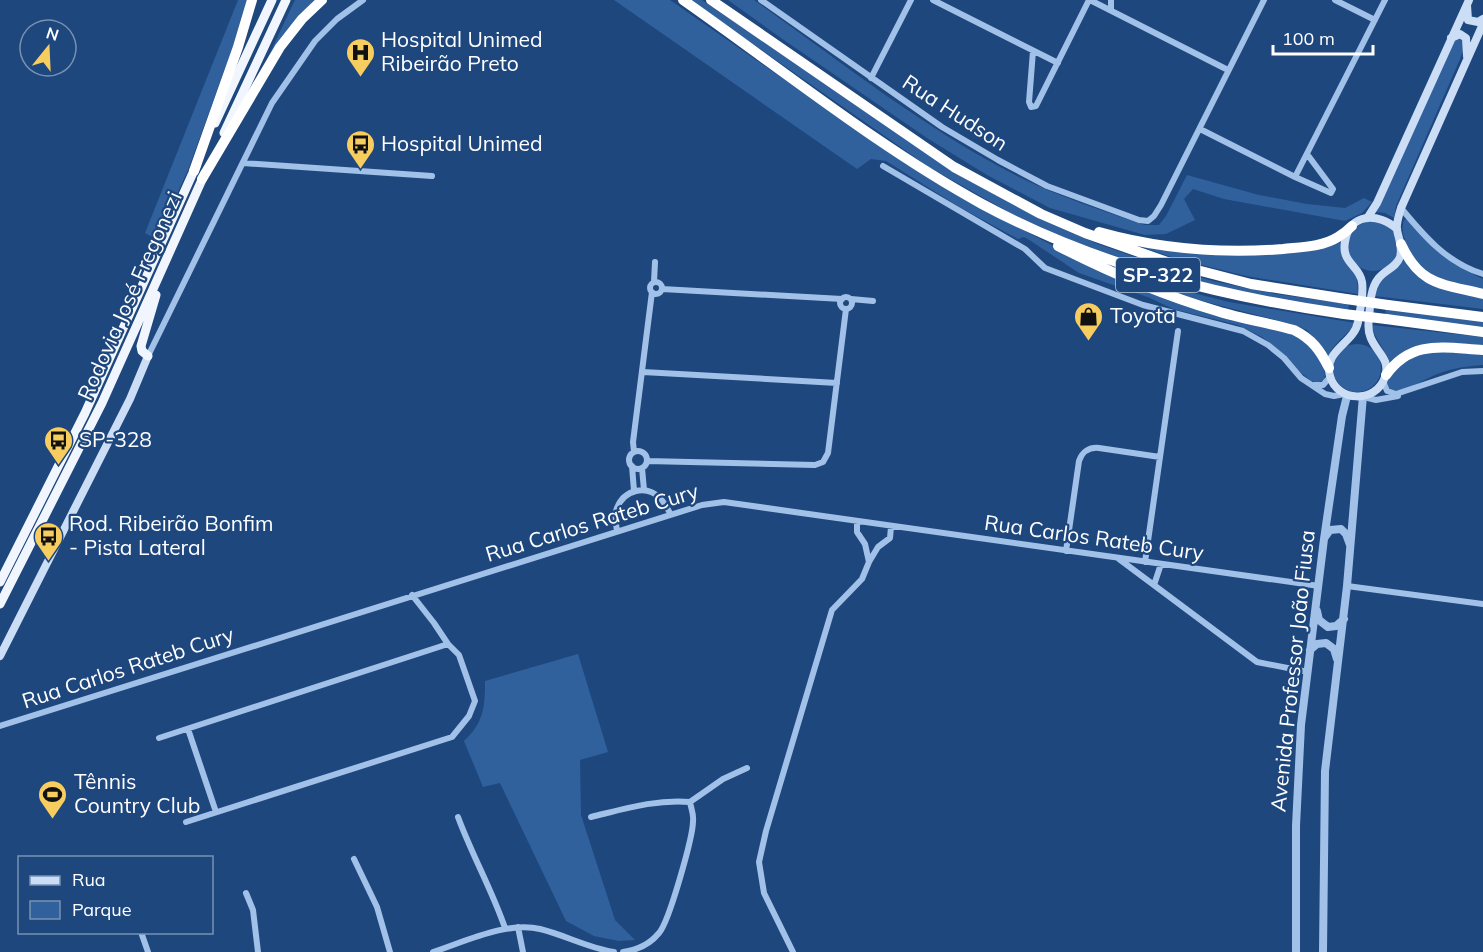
<svg xmlns="http://www.w3.org/2000/svg" width="1483" height="952" font-family="Mulish,sans-serif">
<rect width="100%" height="100%" fill="#1e477e"/>
<path fill="#30619d" d="M238 0H250L188 170 156 239 145 233Z
M295 0H314L268 61 267 59Z
M614 0H670L891 154 964 199 1071 255 1289 332C1294 335 1302 337 1307 341 1316 349 1328 368 1324 380L1317 383 1311 381 1298 370 1285 355 1262 337 1238 325 1173 309 1150 298 1079 273 1031 241 1024 237 1018 239 961 208 886 161 871 159 857 169Z
M690 0H702L960 176 1043 220 1098 244 1158 265 1213 281 1276 294 1349 304 1348 310 1275 300 1157 272 1067 239 1012 214 929 167Z
M728 0H754C841 62 926 130 1021 178 1061 197 1103 211 1145 225H1159L1166 216 1187 175 1259 195 1307 204 1345 208 1364 198 1372 202 1362 213 1345 221 1224 199 1193 189 1184 199 1195 220 1166 234 1145 235 1050 208 987 175 927 138 781 38Z
M1461 38 1465 44 1460 59 1396 206 1394 218 1385 213 1376 212 1454 39Z
M1407 219C1433 246 1448 263 1483 279V290C1452 283 1417 278 1406 243 1403 235 1401 229 1404 220Z
M1348 246a25 25 0 1 1 50 0a25 25 0 1 1-50 0Z
M1341 240 1342 257 1357 278 1358 294 1246 276 1174 258 1139 246 1178 252Z
M1403 257 1411 269 1483 297V309L1375 296 1380 281Z
M1106 265 1178 289 1229 302 1355 323C1347 336 1332 344 1328 357L1307 330 1295 325 1179 295Z
M1386 309 1483 321V328L1385 315Z
M1371 325 1483 337V347L1437 345 1389 364C1386 349 1375 340 1371 325Z
M1333 368a24 24 0 1 1 48 0a24 24 0 1 1-48 0Z
M1424 351 1483 353V365C1468 366 1454 368 1440 373 1424 378 1406 394 1390 390L1386 383 1392 371Z
M578 654 608 752 580 760 581 815 615 920 635 940 619 941 594 936 566 921 500 783 483 787 464 741C484 722 485 707 485 681Z"/>
<g fill="none" stroke-linecap="round" stroke-linejoin="round">
<path stroke="#a1c1e8" stroke-width="6" d="M761 0 942 127 998 160 1047 186 1139 220 1148 221 1154 216 1161 205 1264 0
M933 0 1058 63
M1090 0 1228 70
M1111 0V10
M1335 0 1375 20
M1033 51 1029 102 1031 107 1036 106 1089 0
M871 78 911 0
M1200 129 1295 177 1331 193 1333 189 1307 154
M243 163 432 176
M883 166 1025 249 1045 268 1143 305 1243 331 1268 345 1284 358 1301 378 1325 394 1334 396 1344 394
M1295 177 1385 0
M1401 208C1424 236 1447 263 1483 274
M654 282 655 262
M650 288a6 6 0 1 1 12 0a6 6 0 1 1-12 0Z
M662 289 842 299
M840 303a6 6 0 1 1 12 0a6 6 0 1 1-12 0Z
M851 299 873 301
M148 356 272 103 315 41 337 19 363 0
M643 372 837 383
M1383 381 1387 391 1396 394 1462 372 1483 371
M1314 385H1323L1330 377
M1364 397 1376 400 1398 396
M629 460a9 9 0 1 1 18 0a9 9 0 1 1-18 0Z
M634 452 633 442 652 292
M647 461 815 465 823 462 828 453 846 309
M632 466 634 491
M642 468 644 490
M857 522V532L865 544 869 562
M617 531C616 524 614 515 617 508 624 490 646 484 660 498 664 502 667 508 670 513
M1066 551 1079 461C1082 452 1089 447 1099 448L1160 457
M1119 559 1257 662 1308 672
M1145 562 1178 331
M1154 585 1161 564
M1347 586 1483 604
M0 726 702 505 724 502 1319 586
M188 729 216 812
M159 738 448 644
M458 817C472 855 492 890 505 928
M591 817C624 809 656 799 690 802L723 779 747 768
M186 822 452 737 469 716 475 701 459 655 448 644 434 623 412 595
M354 859 377 907 390 952
M246 893 253 910 258 952
M518 927 523 952
M141 932 148 952
M433 952C464 942 507 921 540 929 565 935 588 948 614 952
M623 952C638 950 650 944 659 933 669 922 693 837 693 821 694 815 691 808 690 802
M793 952 764 893 759 862 766 831 832 610 862 579 869 562 878 547 890 538 891 527"/>
<path stroke="#a1c1e8" stroke-width="8" d="M1325 537 1330 530 1341 529 1346 534 1350 545
M1317 611 1319 620 1328 627 1336 626 1344 619
M1310 650 1317 644 1326 643 1334 649 1337 659
M1296 952V826L1301 725 1324 539 1342 416 1347 396
M1323 952 1325 771 1347 586 1363 396"/>
<path stroke="#ccdef6" stroke-width="8" d="M1467 5 1468 20 1478 22 1483 19
M1451 38 1460 34 1466 38 1467 56
M1368 217 1377 203 1469 0
M1397 229C1378 212 1349 213 1345 242 1341 263 1360 266 1362 282 1364 294 1360 310 1358 322 1354 344 1323 350 1330 376 1337 402 1376 404 1385 377 1393 353 1364 349 1369 319 1370 307 1370 289 1378 279 1384 270 1396 268 1400 257 1403 247 1399 240 1397 230 1396 223 1399 215 1401 208L1483 24
M0 656 130 399 148 356"/>
<path stroke="#f1f6fe" stroke-width="9" d="M215 123 272 0
M224 133 286 0
M148 356 142 351 141 346 156 295
M0 582 85 413 196 166
M0 604 102 403 205 173"/>
<path stroke="#fff" stroke-width="10" d="M683 0C780 68 878 147 982 204 1095 265 1218 296 1344 314
M711 0 954 167 1041 214 1085 233 1170 263 1251 284 1346 299
M194 171 238 47 252 0
M202 179 280 47 302 19 322 0
M1099 232C1160 249 1220 254 1283 249 1301 247 1322 247 1338 237 1343 234 1348 230 1352 226
M1401 244C1420 286 1443 284 1483 294
M1058 246C1109 272 1162 295 1217 311 1242 319 1269 323 1294 330 1312 339 1320 350 1329 368
M1388 305 1483 317
M1386 319 1483 332
M1386 375C1412 339 1444 348 1483 350"/>
<path stroke="#fff" stroke-width="10" d="M1346 299 1388 305
M1344 314 1386 319"/>
</g>
<defs>
<symbol id="hospital-pin" viewBox="-11 -11 22 30"><path d="M0 17L-7.5 6A9.5 9.5 0 1 1 7.5 6Z" fill="#f7cd60" stroke="#1e477e"/><path d="M-5-5h3v3.5h4V-5h3V5h-3V1.5h-4V5h-3Z" fill="#111"/></symbol>
<symbol id="bus-pin" viewBox="-11 -11 22 30"><path d="M0 17L-7.5 6A9.5 9.5 0 1 1 7.5 6Z" fill="#f7cd60" stroke="#1e477e"/><path d="M-5-6H5V4H4V6H2V4H-2V6H-4V4H-5ZM-3.5-4V0h7V-4ZM-3.5 1.2v1.5H-2V1.2ZM2 1.2v1.5H3.5V1.2Z" fill="#111"/></symbol>
<symbol id="shop-pin" viewBox="-11 -11 22 30"><path d="M0 17L-7.5 6A9.5 9.5 0 1 1 7.5 6Z" fill="#f7cd60" stroke="#1e477e"/><path d="M-5-2.5h2.3a2.7 3.5 0 0 1 5.4 0H5L5.5 6h-11ZM-1.5-2.5h3a1.5 2.3 0 0 0-3 0Z" fill="#111"/></symbol>
<symbol id="stadium-pin" viewBox="-11 -11 22 30"><path d="M0 17L-7.5 6A9.5 9.5 0 1 1 7.5 6Z" fill="#f7cd60" stroke="#1e477e"/><path d="M0-5a6.5 5 0 1 0 0 10a6.5 5 0 1 0 0-10ZM-3.5-1.8h7v3.6h-7Z" fill="#111"/></symbol>
</defs>
<g fill-rule="evenodd">
<use href="#hospital-pin" x="344" y="36" width="33" height="45"/>
<use href="#bus-pin" x="344" y="128" width="33" height="45"/>
<use href="#shop-pin" x="1072" y="300" width="33" height="45"/>
<use href="#bus-pin" x="42" y="424" width="33" height="45"/>
<use href="#bus-pin" x="32" y="520" width="33" height="45"/>
<use href="#stadium-pin" x="36" y="778" width="33" height="45"/>
</g>
<g text-anchor="middle" stroke-width="4.5" stroke-linejoin="round" paint-order="stroke">
<rect fill="#1e477e" stroke="#bcc8d8" stroke-width="1.5" x="1116" y="258" width="84" height="34" rx="4.5"/>
<g font-size="20" font-weight="bold" fill="#fff">
<text x="1158" y="282">SP-322</text>
</g>
<g font-size="21" fill="#fff" stroke="#1e477e" text-anchor="start">
<text x="381" y="47">Hospital Unimed<tspan x="381" dy="24">Ribeirão Preto</tspan></text>
<text x="381" y="151">Hospital Unimed</text>
<text x="1110" y="323">Toyota</text>
<text x="79" y="447">SP-328</text>
<text x="69" y="531">Rod. Ribeirão Bonfim<tspan x="69" dy="24">- Pista Lateral</tspan></text>
<text x="74" y="789">Tênnis<tspan x="74" dy="24">Country Club</tspan></text>
</g>
<g font-size="21" fill="#fff" stroke="#1e477e">
<text transform="translate(955 113) rotate(33)" y="7">Rua Hudson</text>
<text transform="translate(130 296) rotate(-66)" y="7">Rodovia José Fregonezi</text>
<text transform="translate(592 523) rotate(-17)" y="7">Rua Carlos Rateb Cury</text>
<text transform="translate(1094 538) rotate(8)" y="7">Rua Carlos Rateb Cury</text>
<text transform="translate(128 668) rotate(-18)" y="7">Rua Carlos Rateb Cury</text>
<text transform="translate(1293 671) rotate(-84)" y="7">Avenida Professor João Fiusa</text>
</g>
</g>
<rect x="18" y="856" width="195" height="78" fill="#1e477e" stroke="#7891b2" stroke-width="1.5"/>
<rect x="30" y="876" width="30" height="9" fill="#ccdef6" stroke="#7891b2" stroke-width="1.5"/>
<text x="72" y="886" font-size="18" fill="#ffffff">Rua</text>
<rect x="30" y="901" width="30" height="18" fill="#30619d" stroke="#7891b2" stroke-width="1.5"/>
<text x="72" y="916" font-size="18" fill="#ffffff">Parque</text>
<g transform="translate(48 48) rotate(18)"><circle r="28" fill="#1e477e" stroke="#7891b2" stroke-width="1.5"/>
<path d="M0-4.5L10 22L0 15L-10 22Z" fill="#f7cd60"/>
<text y="-9" font-size="16" font-weight="bold" text-anchor="middle" fill="#ffffff">N</text>
</g>
<path d="M1273 45v9h100v-9" fill="none" stroke="#ffffff" stroke-width="3"/>
<text x="1282" y="45" font-size="18" fill="#ffffff" stroke="#1e477e" stroke-width="4.5" paint-order="stroke">100 m</text>
</svg>
